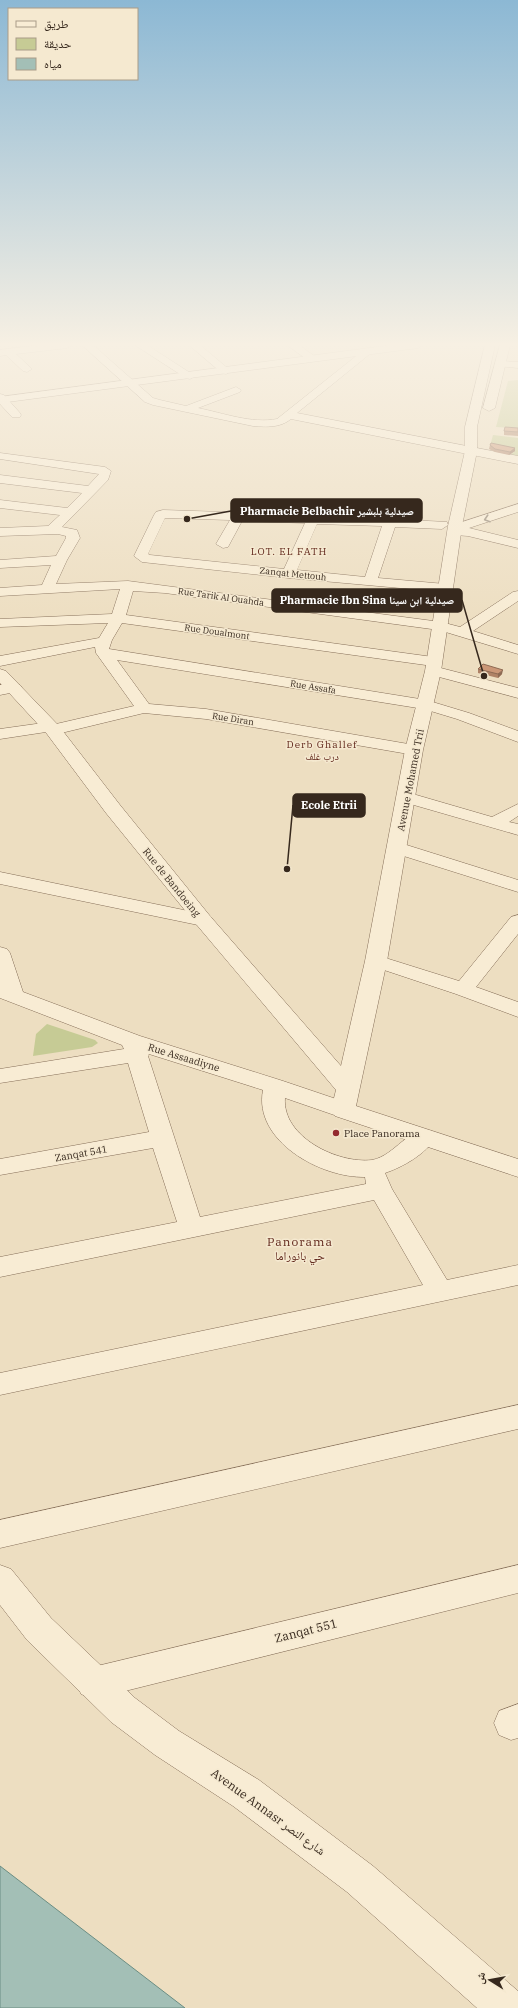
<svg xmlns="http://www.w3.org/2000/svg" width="518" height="2008" font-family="'IBM Plex Serif','Noto Naskh Arabic',serif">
<rect width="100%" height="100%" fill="#eddec1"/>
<path fill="#c6cb95" d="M518 380V428L496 427 508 381Z
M493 435 518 438V457L509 455 514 452 490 446Z
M47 1024 95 1040 98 1043 92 1047 33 1056 36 1034Z"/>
<path fill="#a3bfb6" stroke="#6b8d83" d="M0 1866 185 2008H0Z"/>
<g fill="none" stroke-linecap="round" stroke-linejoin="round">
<defs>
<path id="minor" d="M39 345H72L67 348 16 354 32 369 27 372 23 371 6 355 0 356V350Z
M82 345H93L153 398 160 400 186 406 236 387 241 390 240 392 198 408C223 413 252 424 277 419L365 349H371L373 351 371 353 297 413 518 456V464L291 419C280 428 267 427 253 426L153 405 145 402Z
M135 345H147L195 376 190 379 186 378Z
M189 345H200L231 371 226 374 222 373Z
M287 345H299L317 358 316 360H308Z
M501 361 518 362V368L497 366 496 364Z
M0 394 4 395 20 413 21 415 20 417H12L0 404Z
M0 453 105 467 111 471 108 480 62 527 77 530 80 538 67 560 56 584 128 581 441 622 460 627 513 592 518 591V601L473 631 518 645V654L439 630 165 593 133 591 126 615 433 657 438 659 441 662 438 665 433 666 518 688V698L428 674 425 671 428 668 433 666 122 623 112 640 109 649 426 700 469 713 518 731V742L457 719 424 709 117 660 149 704 206 709 414 745 420 746 422 750 420 754 414 755 206 719 144 713 53 735 46 732 0 739V729L50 722 56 724 134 706 96 653 95 647 0 666V656L99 638 108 623 0 627V619L112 614 120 589 0 596V588L42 585 51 565 0 568V560L56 556 66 538V536L58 534 0 536V528L48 526 60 515 0 508V500L67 508 82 493 0 483V475L88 486 99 474 0 459Z
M518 504V512L469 528 518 540V548L468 536 455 535 449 531 450 526Z
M163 510 313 515 447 522 448 525 442 529 395 527 378 578 445 584 450 585 452 588 450 591 445 592 289 578 142 562 134 556 154 515 156 512ZM165 518 230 520 216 544 223 548 228 547 242 521 305 523 284 569 150 555 148 554ZM317 524 382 526 365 577 297 570Z
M14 683 20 685 22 688 20 691 0 695V685Z
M406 792 492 817 518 804V816L509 822 518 824V835L400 801 397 797 400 793Z
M397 842 518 880V892L391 852 388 848 391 844Z
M0 872 203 914 210 916 213 920 210 924 203 926 0 884Z
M518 915V934L476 987 518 1002V1017L456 994 369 965 366 961 369 957 376 955 459 981 511 917Z
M0 947 7 949 10 953 23 992 140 1036 283 1081 351 1104 354 1110 351 1116 343 1118 285 1098C282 1137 338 1164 372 1160 395 1156 409 1125 432 1131L436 1137C426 1154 403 1167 385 1173L392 1189 447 1280 518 1265V1285L0 1395V1373L423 1285 374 1200 0 1277V1257L177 1222 153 1148 0 1175V1159L149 1132 128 1063 0 1083V1069L124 1049 122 1045 0 998ZM149 1054 263 1090C253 1141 321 1178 365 1177L366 1184 200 1217 148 1056Z
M518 1405V1429L0 1548V1520Z
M518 1565V1593L93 1699 81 1694 77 1683 81 1672 93 1667Z
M518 1704V1738L511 1740 499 1735 494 1723 499 1711Z"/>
<path id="tertiary" d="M392 345H423L418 348 0 403V397Z
M485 345H495L477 427V451L462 526 441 671 423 750 387 961 356 1106 518 1159V1177L335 1116 331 1110 336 1090 196 924 106 813 47 734 0 683V669L6 671 59 726 120 805 210 916 341 1066 365 961 405 750 425 671 448 526 465 451V427Z
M500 345H510L495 408 489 411 483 408Z
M0 1565 11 1569 51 1618 135 1698 179 1731 259 1780 373 1866 518 1991V2008H477L347 1892 233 1806 155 1755 111 1722 27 1640 0 1605Z"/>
</defs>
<use href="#minor" stroke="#866f59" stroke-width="1"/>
<use href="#tertiary" stroke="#866f59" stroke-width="1"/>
<use href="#minor" fill="#f8ecd4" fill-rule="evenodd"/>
<use href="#tertiary" fill="#f8ecd4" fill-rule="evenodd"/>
</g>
<path fill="#af8266" d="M518 428V436L504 435V431Z
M490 445 515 448V451L509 455 495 452 489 449Z
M478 669 502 674 498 678 478 673Z"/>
<path fill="#8e6a53" d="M515 448V451L509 455 510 452Z
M503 670 502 674 498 678V674Z"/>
<path fill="#cb9777" stroke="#8e6a53" d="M505 427 518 428V432L504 431Z
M491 443 515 448 510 452 495 449 490 445Z
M483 664 503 670 498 674 478 669Z"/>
<defs><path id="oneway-chevron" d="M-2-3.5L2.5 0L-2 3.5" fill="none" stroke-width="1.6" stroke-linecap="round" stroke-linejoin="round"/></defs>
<use stroke="#978a78" href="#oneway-chevron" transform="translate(487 519) rotate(162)"/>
<linearGradient id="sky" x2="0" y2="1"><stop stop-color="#8cb8d4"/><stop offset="0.55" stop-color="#f7f0e3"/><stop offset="1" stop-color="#f7f0e3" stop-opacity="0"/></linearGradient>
<rect width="518" height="626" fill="url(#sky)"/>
<circle fill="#942a2f" stroke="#f5e9d0" stroke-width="1.5" cx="336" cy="1133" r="4"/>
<g text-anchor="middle" stroke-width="3" stroke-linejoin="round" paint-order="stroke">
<g font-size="9" fill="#36281d" stroke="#f5e9d0">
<text transform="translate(293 574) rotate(6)" y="3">Zanqat Mettouh</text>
<text transform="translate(221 597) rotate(8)" y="3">Rue Tarik Al Ouahda</text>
<text transform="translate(217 632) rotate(8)" y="3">Rue Doualmont</text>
<text transform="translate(313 687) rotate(9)" y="3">Rue Assafa</text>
<text transform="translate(233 719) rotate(9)" y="3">Rue Diran</text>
</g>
<g font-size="10" letter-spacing="1" fill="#62291d" stroke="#f5e9d0">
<text x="289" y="555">LOT. EL FATH</text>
<text x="322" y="748">Derb Ghallef<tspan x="322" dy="12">درب غلف</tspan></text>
</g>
<g font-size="10" fill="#36281d" stroke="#f5e9d0">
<text transform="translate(410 780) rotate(-79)" y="4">Avenue Mohamed Trii</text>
<text transform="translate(172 882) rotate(51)" y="4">Rue de Bandoeing</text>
<text transform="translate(184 1057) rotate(17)" y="4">Rue Assaadiyne</text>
<text transform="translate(81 1153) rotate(-10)" y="4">Zanqat 541</text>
</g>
<g font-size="10" fill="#36281d" stroke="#f5e9d0" text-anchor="start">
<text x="344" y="1137">Place Panorama</text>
</g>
<g font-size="12" letter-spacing="1" fill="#62291d" stroke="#f5e9d0">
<text x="300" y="1246">Panorama<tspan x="300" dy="14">حي بانوراما</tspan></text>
</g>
<g font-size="12" fill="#36281d" stroke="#f5e9d0">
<text transform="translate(306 1631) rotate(-14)" y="4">Zanqat 551</text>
<text transform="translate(268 1812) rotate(36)" y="4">Avenue Annasr شارع النصر</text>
</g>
</g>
<path fill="none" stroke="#36281d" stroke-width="1.5" d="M187 519L231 511M484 676L462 600M287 869L293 805"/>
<g fill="#36281d" stroke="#f5e9d0" stroke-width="1.5">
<circle cx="187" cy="519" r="4"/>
<circle cx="484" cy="676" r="4"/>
<circle cx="287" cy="869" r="4"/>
</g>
<g fill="#36281d" stroke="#36281d" stroke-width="1.5">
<rect x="231" y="499" width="191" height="23" rx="4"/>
<rect x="272" y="589" width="190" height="23" rx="4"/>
<rect x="293" y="794" width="72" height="23" rx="4"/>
</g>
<g font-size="11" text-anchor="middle" font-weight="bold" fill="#fff">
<text x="327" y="515">Pharmacie Belbachir صيدلية بلبشير</text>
<text x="367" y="604">Pharmacie Ibn Sina صيدلية ابن سينا</text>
<text x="329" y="809">Ecole Etrii</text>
</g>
<rect x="8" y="8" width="130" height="72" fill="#f5e9d0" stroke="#a99c88"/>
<rect x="16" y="21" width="20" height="6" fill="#f8ecd4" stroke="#a99c88"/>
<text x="44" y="28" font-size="12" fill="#36281d">طريق</text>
<rect x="16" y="38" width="20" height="12" fill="#c6cb95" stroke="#a99c88"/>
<text x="44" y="48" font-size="12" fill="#36281d">حديقة</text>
<rect x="16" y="58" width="20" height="12" fill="#a3bfb6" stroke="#a99c88"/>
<text x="44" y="68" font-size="12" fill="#36281d">مياه</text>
<g transform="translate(490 1980) rotate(281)" stroke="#f5e9d0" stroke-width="3" paint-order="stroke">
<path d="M0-3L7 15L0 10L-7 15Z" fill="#36281d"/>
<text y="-6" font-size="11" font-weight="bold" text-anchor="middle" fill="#36281d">ش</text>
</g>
</svg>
